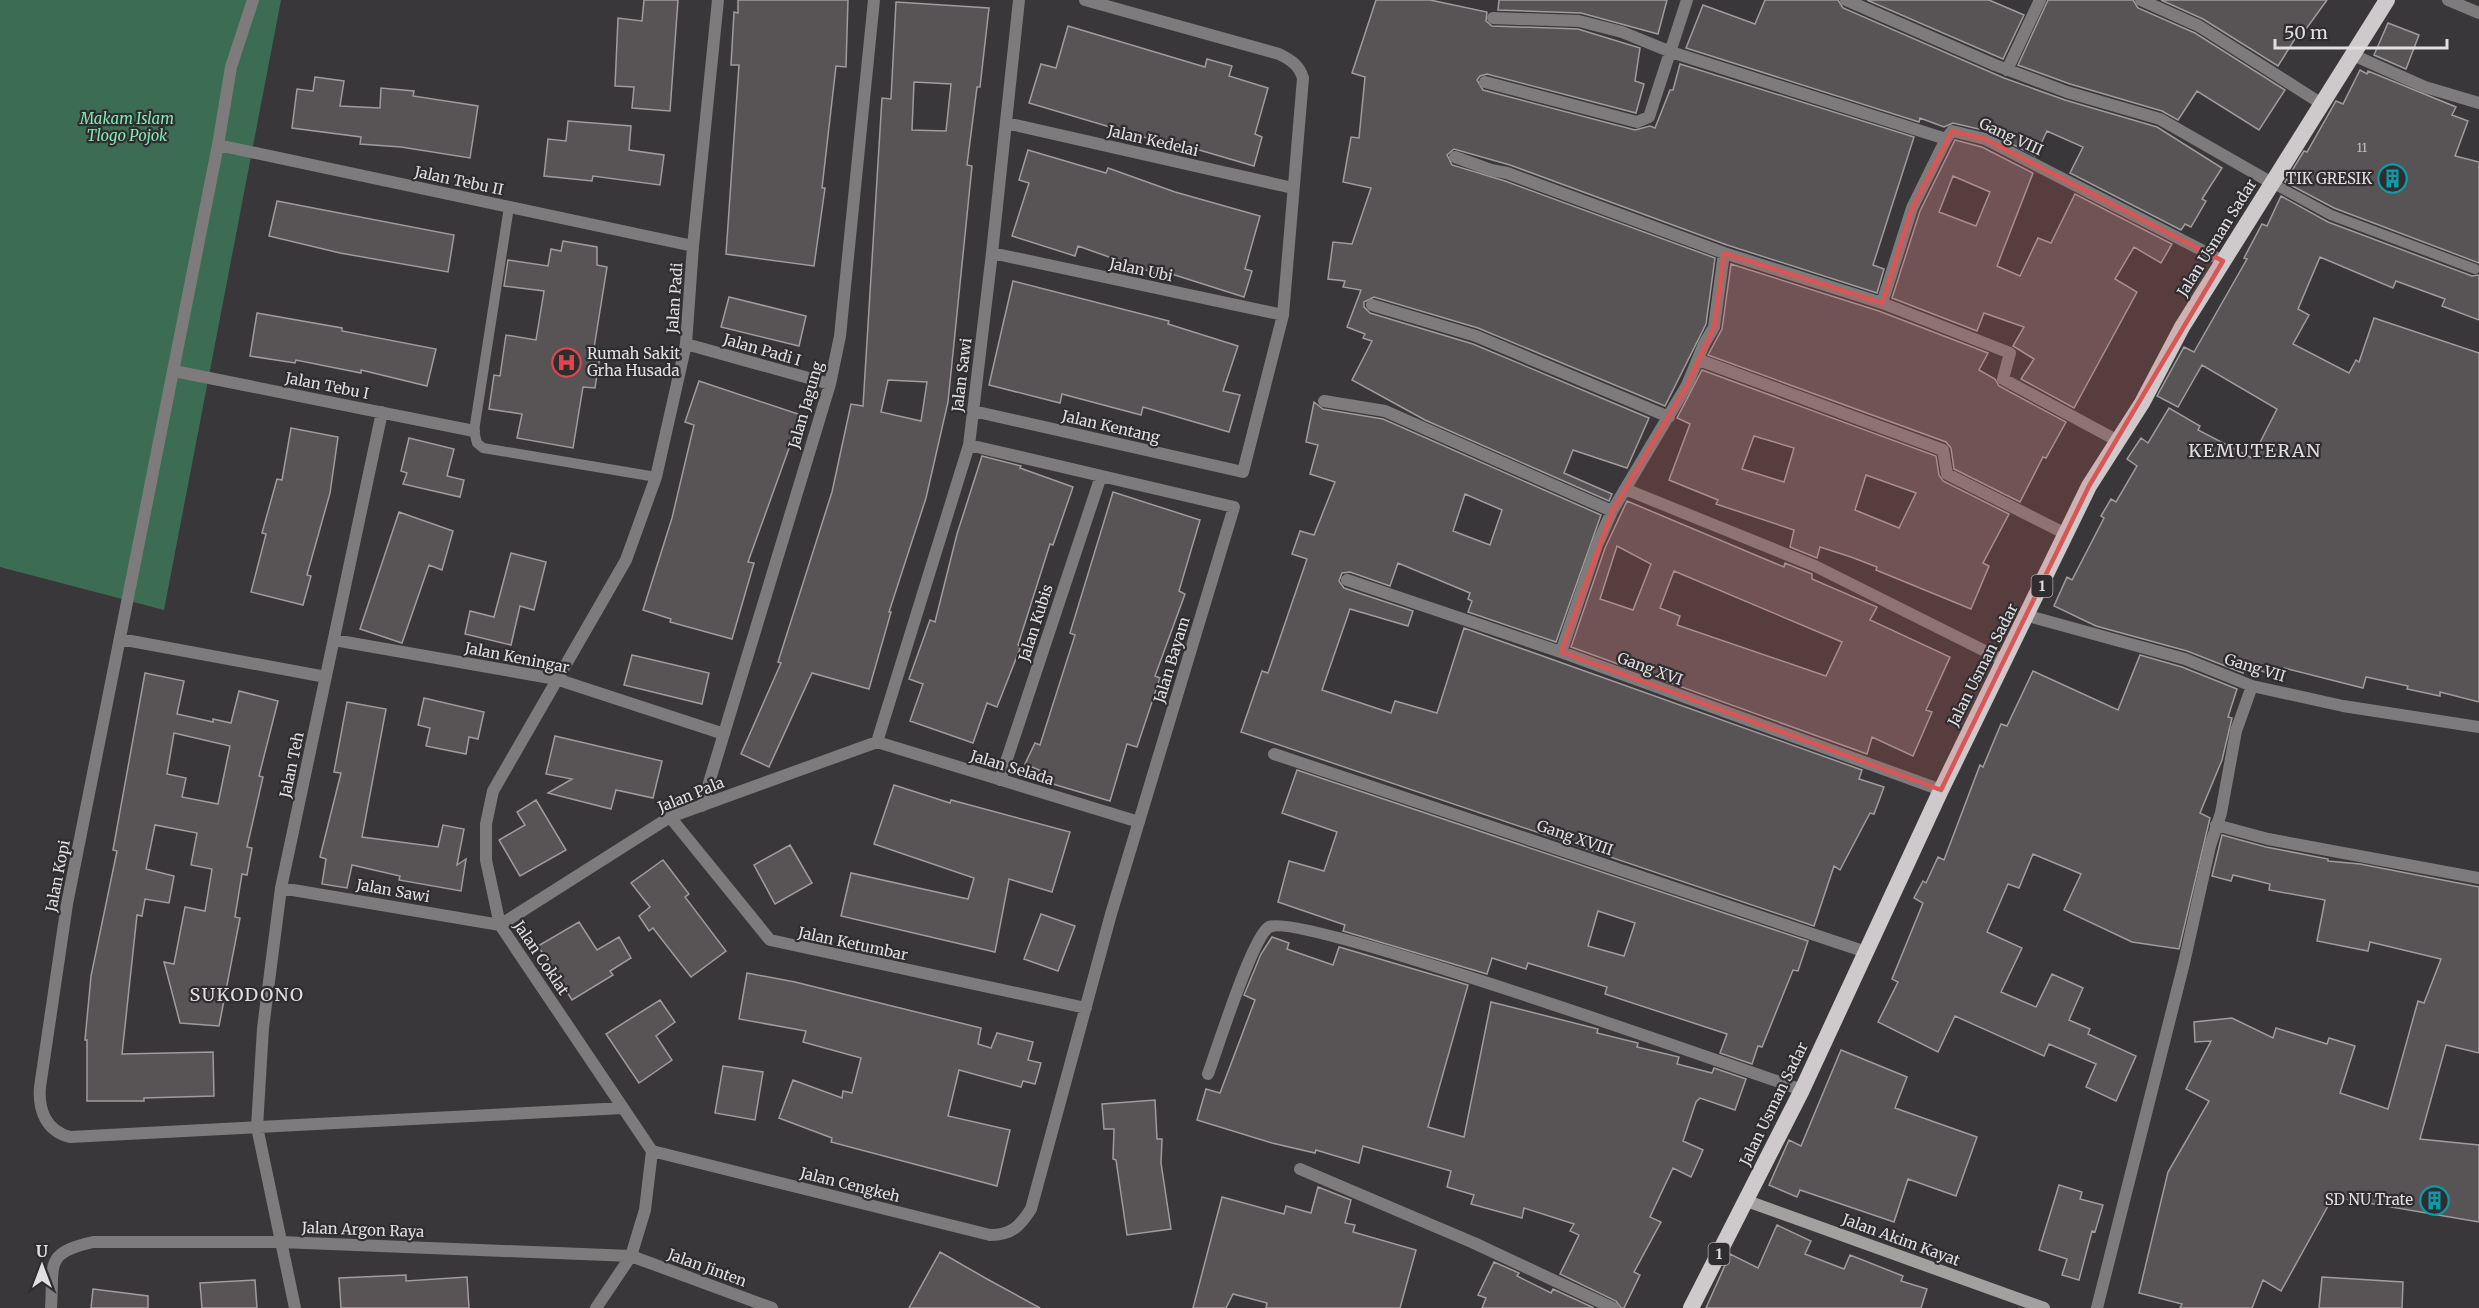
<svg xmlns="http://www.w3.org/2000/svg" width="2479" height="1308" font-family="Merriweather,serif">
<rect width="100%" height="100%" fill="#39373a"/>
<path fill="#3c6d54" d="M0 0H281L164 610 0 567Z"/>
<path fill="#585355" stroke="#a09b9d" stroke-width="1.5" fill-rule="evenodd" d="M644 0H678L670 111 632 108 634 87 615 86 618 18 642 21Z
M738 0H848L846 67 836 66 822 188H825L814 266 726 254 739 65H731L734 12 738 13Z
M1376 0H1430L1487 12 1486 21 1492 26 1578 29 1640 48 1635 81 1644 84 1636 113 1487 74 1480 76 1477 80 1483 90 1635 130 1650 126 1655 128 1670 90H1673L1680 64 1914 137 1873 265 1884 269 1877 293 1727 245 1510 165 1454 149 1447 155 1452 165 1505 181 1715 258 1706 324 1665 406 1478 328 1374 297 1364 302V307L1370 313 1473 344 1649 418 1627 468 1573 450 1564 473 1612 494 1609 501 1425 420 1352 380 1372 341 1363 338 1365 334 1347 327 1361 290 1343 287 1345 281 1328 279 1333 242 1352 244 1371 188 1343 182 1351 137 1359 138 1365 77 1352 73Z
M1499 0H1667L1658 34 1581 13 1498 10Z
M1765 0H1838L1843 8 2004 78 2065 100 2157 127 2222 168 2202 199 2206 201 2191 227 2185 224 2181 230 2070 173 2083 147 2047 131 2035 156 1987 131 1953 123 1944 127 1920 118 1919 122 1686 48 1703 5 1755 24Z
M1867 0H1989L2024 15 2003 59Z
M2048 0H2133L2138 8 2195 33 2285 90 2259 130 2197 91 2178 120 2162 111 2070 84 2018 65Z
M2161 0H2327L2301 36 2298 34 2278 66 2203 19Z
M896 2 989 8 980 87H977L967 165 972 166 948 402 926 498 889 612H891L869 689 812 673 769 767 741 754 781 663 778 662 832 492 851 404 863 406 882 98 891 99ZM914 82 951 84 946 131 912 130ZM888 380 927 382 921 421 881 412Z
M2388 23 2419 35 2406 69 2374 55Z
M1068 26 1205 67 1207 59 1232 66 1229 76 1268 88 1255 134 1262 137 1254 166 1165 140 1164 143 1029 103 1041 64 1056 68Z
M2360 70 2367 74 2368 71 2456 107 2452 115 2468 121 2455 156 2479 162V263L2334 208 2285 182 2304 151 2307 152 2336 101 2343 104Z
M315 77 344 81 340 106 380 108 381 88 414 91 413 96 478 106 470 158 401 147 360 144 361 137 292 128 297 89 313 91Z
M568 121 631 126 629 150 664 155 660 185 593 176 592 181 544 176 548 139 566 141Z
M1955 140 1982 147 2033 173 1997 266 2020 276 2038 238 2051 243 2075 194 2172 244 2161 263 2134 247 2115 279 2137 292 2074 408 2021 379 2034 359 2013 346 2024 327 1984 313 1977 331 1892 298 1920 211ZM1953 176 1990 192 1976 226 1939 212Z
M1028 150 1106 173 1108 168 1175 192 1260 216 1245 269 1252 271 1244 297 1159 270 1157 274 1078 246 1075 256 1012 236 1029 183 1019 180Z
M2281 196 2328 222 2472 276 2479 275V320L2442 306 2445 299 2396 281 2393 288 2320 257 2298 309 2309 315 2293 344 2349 373 2356 360 2359 362 2374 318 2479 353V702L2440 692V696L2407 689 2408 686 2366 677 2363 688 2284 668 2281 677 2245 666 2243 673 2187 651 2096 626 2054 606 2067 577 2072 580 2104 518 2101 516 2111 499 2116 502 2137 466 2127 459 2141 438 2148 443 2169 408 2200 426 2198 430 2252 458 2277 409 2202 365 2178 407 2157 396 2184 347 2194 352 2247 259 2244 258 2262 224 2267 226Z
M277 201 454 235 448 272 340 253 269 236Z
M563 241 597 247V265L607 267 594 348 601 349 595 388 583 387 573 448 517 438 522 414 489 409 494 375 500 376 506 335 536 340 544 291 504 286 508 260 548 266 551 249 561 251Z
M1731 264 1879 311 1988 353 1979 370 1995 379 1999 386 2066 422 2046 458 2043 457 2020 502 1954 469 1951 448 1946 442 1708 355 1722 329Z
M1013 281 1169 321 1168 324 1238 346 1223 391 1240 395 1229 432 1143 407 1141 415 1062 394 1060 403 989 385Z
M729 297 806 316 799 346 721 327Z
M257 313 342 328V331L436 349 427 386 361 370V373L296 360 295 363 250 356Z
M1702 370 1936 456 1939 475 1943 481 2009 514 1983 563 1989 566 1971 609 1876 570 1877 567 1851 557 1820 547 1817 558 1790 547 1794 530 1716 504 1718 500 1669 480 1690 424 1677 418ZM1754 436 1794 448 1784 482 1742 469ZM1866 475 1916 493 1899 528 1855 510Z
M699 381 801 415 748 562 754 563 732 639 670 622 671 619 643 610 672 518 694 425 685 422Z
M1314 402 1323 409 1383 419 1601 515 1556 642 1468 612 1472 601 1468 599 1470 593 1398 563 1390 586 1350 572 1342 573 1339 581 1344 588 1413 611 1408 626 1350 609 1322 690 1391 713 1395 701 1437 713 1464 628 1862 770 1859 779 1884 787 1874 814 1870 813 1840 870 1834 866 1814 926 1241 732 1262 671 1268 673 1307 559 1292 554 1300 531 1314 535 1335 482 1310 474 1318 445 1306 442ZM1465 494 1502 510 1490 545 1453 531Z
M291 428 338 437 330 493 307 575 311 576 303 605 251 592 266 534 262 533 277 479 282 480Z
M409 438 454 449 447 476 464 480 460 497 403 484 407 473 401 471Z
M982 456 1021 466 1020 468 1073 487 1053 545 1050 544 1018 645 1021 646 997 707 987 703 973 743 910 721 923 684 909 679 930 620 935 622 957 534Z
M1113 492 1200 520 1179 591 1185 594 1155 676 1160 678 1137 747 1127 744 1110 801 1036 779 1039 770 1025 764 1035 743 1040 745 1075 635 1070 633Z
M1627 501 1784 567 1785 563 1812 574V579L1877 607 1870 620 1950 657 1926 710 1932 712 1913 756 1872 737 1867 754 1571 647 1605 548ZM1617 546 1651 564 1633 610 1600 599ZM1674 571 1842 642 1826 676 1677 625 1680 616 1660 608Z
M399 512 453 531 442 570 429 565 402 643 360 629Z
M511 553 546 562 534 610 520 606 511 645 465 634 470 611 494 617Z
M632 655 709 673 702 704 624 685Z
M2140 655 2182 667 2237 689 2228 717 2232 718 2222 760 2200 813 2210 818 2179 949 2132 942 2064 910 2081 874 2033 854 2019 888 2008 884 1987 932 2022 948 2001 992 2036 1007 2052 974 2083 988 2069 1020 2090 1029 2088 1034 2136 1056 2116 1101 2086 1087 2096 1064 2049 1044 2044 1056 1955 1016 1938 1052 1878 1022 1898 982 1892 979 1923 903 1914 898 1923 881 1926 883 1938 857 1944 860 1980 765 1983 767 2001 724 2007 726 2033 671 2118 710Z
M145 673 184 681 177 714 213 722V719L231 723 239 691 278 701 259 776 263 777 247 847 252 848 247 875 242 874 235 917 240 918 219 1026 180 1023 164 962 174 964 185 907 205 911 212 869 191 865 197 833 155 825 146 869 174 876 169 903 145 899 142 916 137 915 122 1054 213 1052 214 1096 144 1098V1101H87V1040H85L91 976 117 851 113 850ZM174 733 230 746 218 804 182 797 186 778 167 774Z
M424 698 484 712 478 739 469 737 466 754 426 746 430 728 418 725Z
M347 702 386 709 362 837 438 847 443 825 464 829 457 865 466 859 461 891 399 880 400 876 352 865 347 888 322 884 326 859 320 857 341 773 334 772Z
M555 736 662 761 653 798 616 790 611 809 548 793 572 779 546 774Z
M1297 770 1808 941 1798 971 1793 970 1762 1047 1758 1046 1752 1064 1720 1053 1727 1034 1605 994 1607 987 1528 963 1526 969 1492 958 1487 974 1343 931 1345 925 1278 902 1289 861 1324 871 1337 832 1282 813ZM1598 911 1635 923 1624 956 1588 946Z
M894 785 950 803 951 800 1070 832 1052 892 1009 879 995 952 841 916 851 873 968 899 974 878 874 844Z
M536 800 566 850 520 876 499 840 525 825 517 812Z
M2222 835 2266 847 2328 859V861L2360 864 2479 887V1053L2446 1045 2420 1139 2479 1145V1222L2333 1197 2281 1291 2263 1280 2252 1308H2180L2182 1304 2139 1293 2168 1172 2209 1101 2186 1089 2211 1041 2195 1042 2194 1022 2232 1018 2273 1038 2276 1028 2327 1044 2329 1038 2355 1046 2340 1093 2388 1109 2418 1001 2424 1003 2441 959 2370 942 2368 951 2317 941 2325 900 2269 890 2270 884 2233 875 2231 881 2212 876Z
M790 845 812 883 775 904 754 865Z
M663 860 689 894 685 897 726 951 691 977 653 928 649 931 639 916 650 907 631 883Z
M1041 914 1075 926 1058 971 1024 959Z
M579 922 597 950 619 937 631 958 610 971 613 975 572 1000 538 946Z
M1272 937 1289 943 1287 949 1333 965 1339 947 1468 985 1428 1127 1464 1137 1491 1002 1598 1029 1597 1033 1638 1043 1637 1047 1679 1057 1677 1064 1712 1073 1714 1068 1746 1079 1735 1110 1700 1098 1696 1102 1683 1141 1703 1150 1691 1177 1673 1168 1650 1217 1661 1222 1634 1272 1640 1275 1624 1308H1621L1616 1301 1560 1274 1579 1235 1570 1231 1574 1224 1524 1208 1522 1218 1471 1204 1474 1195 1447 1187 1451 1171 1363 1146 1359 1163 1316 1150 1315 1153 1272 1143 1197 1120 1206 1089 1220 1093 1255 1000 1244 995 1261 954Z
M747 973 795 982 981 1028 978 1044 991 1048 997 1033 1033 1042 1028 1060 1041 1063 1035 1084 1023 1081 1021 1087 959 1070 948 1116 1010 1130 997 1186 831 1142 832 1138 779 1118 793 1080 842 1098 843 1091 852 1093 861 1058 803 1042 806 1031 739 1019Z
M660 1000 675 1022 656 1036 672 1060 639 1083 606 1034Z
M1841 1050 1907 1077 1895 1108 1977 1137 1956 1196 1908 1179 1894 1222 1800 1190 1797 1197 1769 1185 1789 1140 1801 1146Z
M723 1066 763 1072 755 1120 715 1113Z
M1155 1100 1157 1139H1162L1161 1163 1171 1229 1127 1235 1116 1160 1113 1159 1114 1129H1104L1102 1104Z
M2059 1185 2082 1192 2080 1199 2103 1205 2095 1232 2092 1231 2079 1280 2062 1275 2067 1259 2039 1250Z
M1318 1187 1351 1200 1345 1223 1355 1225 1353 1232 1416 1250 1400 1308H1266L1267 1303 1233 1294 1226 1308H1193L1222 1197 1284 1214 1286 1206 1311 1213Z
M1777 1225 1811 1241 1805 1254 1844 1269 1850 1255 1903 1276 1901 1281 1927 1289 1921 1308H1706L1730 1254 1758 1268Z
M940 1252 987 1279 1040 1308H909Z
M1494 1262 1519 1273 1517 1276 1551 1293 1553 1289 1594 1308H1482L1486 1298 1478 1295Z
M406 1275V1281L467 1277 469 1308H341L339 1278Z
M2322 1277 2403 1282 2402 1308H2319Z
M255 1280 257 1308H202L200 1283Z
M93 1289 148 1296V1308H91Z"/>
<g fill="none" stroke-linecap="round" stroke-linejoin="round">
<path stroke="#7d7b7b" stroke-width="10" d="M2272 183 2331 215 2475 269
M509 207 474 431 477 443 483 448 656 477"/>
<path stroke="#7d7b7b" stroke-width="12" d="M253 0 231 67 218 145 67 904 40 1087C38 1110 46 1131 70 1137L623 1108
M1846 0 1995 65 2067 92 2160 119 2272 183
M2141 0 2199 26 2322 104
M2448 0 2479 13
M1493 18 1579 21 1622 32 1671 52 1946 139
M2353 55 2425 87 2479 103
M2007 70 2040 0
M1485 82 1637 122 1649 117 1687 0
M1006 123 1293 188
M218 145 693 246
M1455 157 1491 170 1507 173 1724 253 1882 303 2010 353 2003 379 2118 441
M992 253 1283 315
M1882 303 1912 208 1946 139 1952 131 1985 139 2223 261
M1372 305 1476 336 1669 417
M686 344 830 384
M1699 360 1943 450 1947 474 2066 534
M174 371 474 431
M1324 401 1385 411 1612 511
M973 411 1243 472 1283 315 1303 78C1299 65 1291 60 1279 54L1085 0
M1625 489 1815 566 2003 660
M1347 580 1561 652 1941 790
M2028 616 2185 659 2252 686 2343 706 2479 727
M120 639 326 677
M334 640 556 679 724 734
M1561 652 1597 545 1612 511 1687 385 1704 344 1714 327 1724 253
M877 742 969 445 992 253 1019 0
M877 742 1139 822
M1274 754 1866 952
M1000 780 1101 476
M702 806 830 384 840 336 874 0
M670 817 770 940 1086 1008
M2216 825 2268 839 2479 878
M281 888 500 925 670 817 877 742
M1208 1074C1217 1050 1252 937 1269 927 1297 911 1741 1069 1802 1090
M652 1151 990 1235C1012 1235 1020 1226 1031 1209L1111 914 1234 507 969 445
M1300 1169 1474 1243 1613 1308
M51 1308C54 1264 44 1253 93 1242H281L631 1256 772 1308
M295 1308 257 1127 263 1028 281 888 382 412
M596 1308 631 1256 645 1210 652 1151 500 925 486 860V824L493 791 626 560 656 477 686 344 693 246 718 0
M2097 1308 2184 963 2210 846 2221 813 2236 731 2252 686"/>
<path stroke="#a3a0a0" stroke-width="12" d="M1747 1201 2044 1308"/>
<path stroke="#cec9ca" stroke-width="16" d="M1691 1308 1802 1090 1941 790 2089 486 2142 403 2182 327 2387 0"/>
</g>
<path fill="#d85656" fill-opacity="0.2" stroke="#d85656" stroke-width="4.5" stroke-linejoin="round" d="M1952 131 1985 139 2223 261 2089 486 1941 790 1561 652 1612 511 1687 385 1714 327 1724 253 1882 303 1912 208Z"/>
<defs>
<symbol id="building-ring" viewBox="-11 -11 22 22"><circle r="9.5" fill="#2f2d30" stroke="#0f9aa8" stroke-width="1.5"/><path d="M-4-6H4V6H1V3H-1V6H-4ZM-2.5-4.3h1.7v1.8h-1.7ZM.8-4.3h1.7v1.8H.8ZM-2.5-1h1.7V.8h-1.7ZM.8-1h1.7V.8H.8Z" fill="#0f9aa8"/></symbol>
<symbol id="hospital-ring" viewBox="-11 -11 22 22"><circle r="9.5" fill="#2f2d30" stroke="#e0444e" stroke-width="1.5"/><path d="M-5-5h3v3.5h4V-5h3V5h-3V1.5h-4V5h-3Z" fill="#e0444e"/></symbol>
</defs>
<g fill-rule="evenodd">
<use href="#building-ring" x="2376" y="162" width="33" height="33"/>
<use href="#hospital-ring" x="550" y="346" width="33" height="33"/>
<use href="#building-ring" x="2418" y="1184" width="33" height="33"/>
</g>
<g text-anchor="middle" stroke-width="4.5" stroke-linejoin="round" paint-order="stroke">
<g font-size="12" fill="#bebcbe">
<text x="2362" y="152">11</text>
</g>
<g fill="#2f2d30" stroke="#abaaac" stroke-width="1.5">
<rect x="2031.5" y="575" width="21" height="22" rx="4.5"/>
<rect x="1708.5" y="1243" width="21" height="22" rx="4.5"/>
</g>
<g font-size="14" font-weight="bold" fill="#e0dfe1">
<text x="2042" y="591">1</text>
<text x="1719" y="1259">1</text>
</g>
<g font-size="15" font-style="italic" fill="#81e9b4" stroke="#2f2d30">
<text x="127" y="124">Makam Islam<tspan x="127" dy="17">Tlogo Pojok</tspan></text>
</g>
<g font-size="15" fill="#e0dfe1" stroke="#2f2d30">
<text transform="translate(2011 137) rotate(25)" y="5">Gang VIII</text>
<text transform="translate(1153 141) rotate(13)" y="5">Jalan Kedelai</text>
<text transform="translate(459 181) rotate(12)" y="5">Jalan Tebu II</text>
<text transform="translate(2217 238) rotate(-58)" y="5">Jalan Usman Sadar</text>
<text transform="translate(1141 270) rotate(12)" y="5">Jalan Ubi</text>
<text transform="translate(675 298) rotate(-86)" y="5">Jalan Padi</text>
<text transform="translate(762 350) rotate(16)" y="5">Jalan Padi I</text>
<text transform="translate(962 375) rotate(-83)" y="5">Jalan Sawi</text>
<text transform="translate(327 386) rotate(11)" y="5">Jalan Tebu I</text>
<text transform="translate(806 405) rotate(-74)" y="5">Jalan Jagung</text>
<text transform="translate(1111 427) rotate(13)" y="5">Jalan Kentang</text>
<text transform="translate(1036 623) rotate(-72)" y="5">Jalan Kubis</text>
<text transform="translate(517 658) rotate(11)" y="5">Jalan Keningar</text>
<text transform="translate(1172 660) rotate(-73)" y="5">Jalan Bayam</text>
<text transform="translate(1983 665) rotate(-63)" y="5">Jalan Usman Sadar</text>
<text transform="translate(2255 668) rotate(17)" y="5">Gang VII</text>
<text transform="translate(1650 669) rotate(20)" y="5">Gang XVI</text>
<text transform="translate(292 765) rotate(-78)" y="5">Jalan Teh</text>
<text transform="translate(1012 768) rotate(17)" y="5">Jalan Selada</text>
<text transform="translate(691 795) rotate(-22)" y="5">Jalan Pala</text>
<text transform="translate(1575 838) rotate(19)" y="5">Gang XVIII</text>
<text transform="translate(58 876) rotate(-79)" y="5">Jalan Kopi</text>
<text transform="translate(393 891) rotate(10)" y="5">Jalan Sawi</text>
<text transform="translate(853 944) rotate(12)" y="5">Jalan Ketumbar</text>
<text transform="translate(541 958) rotate(56)" y="5">Jalan Coklat</text>
<text transform="translate(1774 1104) rotate(-64)" y="5">Jalan Usman Sadar</text>
<text transform="translate(850 1185) rotate(14)" y="5">Jalan Cengkeh</text>
<text transform="translate(363 1230) rotate(2)" y="5">Jalan Argon Raya</text>
<text transform="translate(1901 1240) rotate(20)" y="5">Jalan Akim Kayat</text>
<text transform="translate(707 1268) rotate(20)" y="5">Jalan Jinten</text>
</g>
<g font-size="15" fill="#e0dfe1" stroke="#2f2d30" text-anchor="end">
<text x="2372" y="184">TIK GRESIK</text>
<text x="587" y="359" text-anchor="start">Rumah Sakit<tspan x="587" dy="17">Grha Husada</tspan></text>
<text x="2413" y="1205">SD NU Trate</text>
</g>
<g font-size="18" letter-spacing="1.5" fill="#e0dfe1" stroke="#2f2d30">
<text x="2255" y="457">KEMUTERAN</text>
<text x="247" y="1001">SUKODONO</text>
</g>
</g>
<g transform="translate(42 1266)" stroke="#2f2d30" stroke-width="4.5" paint-order="stroke">
<path d="M0-4.5L10 22L0 15L-10 22Z" fill="#e0dfe1"/>
<text y="-9" font-size="16" font-weight="bold" text-anchor="middle" fill="#e0dfe1">U</text>
</g>
<path d="M2275 39v9h172v-9" fill="none" stroke="#e0dfe1" stroke-width="3"/>
<text x="2284" y="39" font-size="18" fill="#e0dfe1" stroke="#2f2d30" stroke-width="4.5" paint-order="stroke">50 m</text>
</svg>
